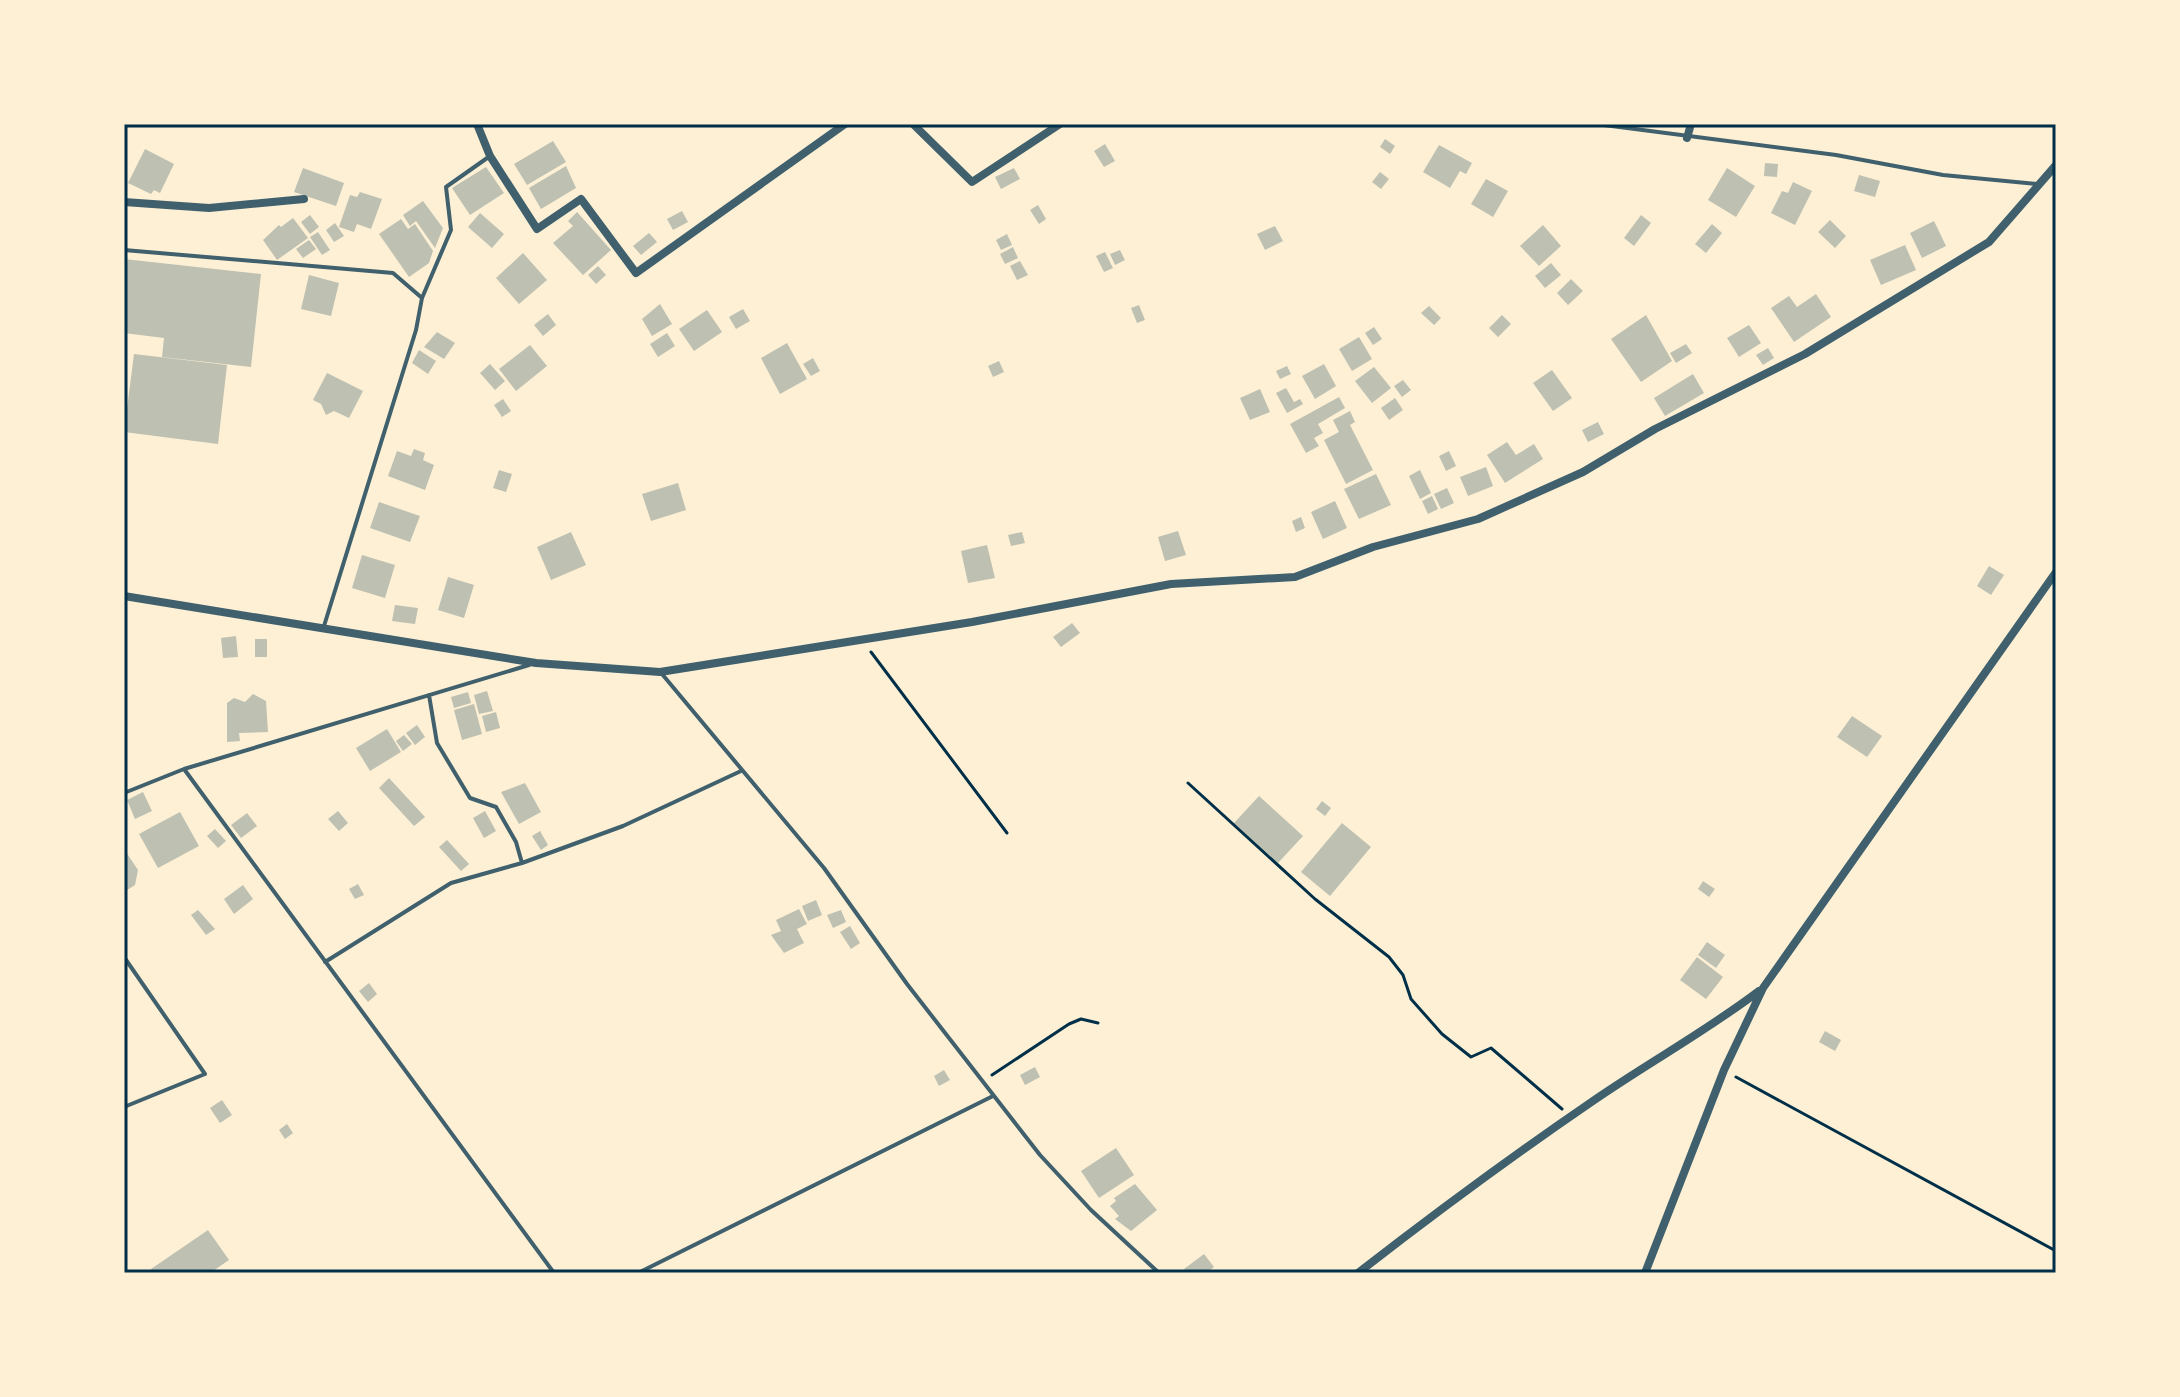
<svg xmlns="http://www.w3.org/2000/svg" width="2180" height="1397" font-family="Roboto,sans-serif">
<rect width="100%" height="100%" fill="#fdf0d5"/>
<path fill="#bec0b2" d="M1385 139 1395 146 1390 154 1380 147Z
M553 141 566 162 527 185 514 164Z
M1105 144 1115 161 1104 167 1094 151Z
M1439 145 1472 163 1466 174 1460 171 1450 188 1423 172Z
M145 149 174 164 160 193 154 190 151 194 128 183Z
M1765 163 1778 164 1777 177 1764 176Z
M566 166 576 188 541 209 529 188Z
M486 167 504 193 470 215 452 188Z
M303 168 344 183 336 206 294 192Z
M1014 168 1020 179 1001 189 995 177Z
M1727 168 1755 186 1736 217 1708 200Z
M1380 172 1389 179 1381 189 1372 182Z
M1859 175 1880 181 1875 197 1854 191Z
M1486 179 1508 191 1493 217 1471 204Z
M1793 182 1812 191 1795 225 1771 213 1782 191 1788 193Z
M360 192 382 199 371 229 357 224 354 232 339 227 350 195 357 197Z
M423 201 443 228 435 248 416 221 410 226 403 215Z
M1038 205 1046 219 1039 224 1030 210Z
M682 211 688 222 673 230 667 219Z
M577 212 611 250 583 275 553 243 573 226 568 221Z
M480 213 504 234 492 248 468 227Z
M310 215 319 227 310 234 301 222Z
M1641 215 1651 223 1634 246 1624 238Z
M293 218 308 238 277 260 263 240 279 225 281 227Z
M401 219 408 229 415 224 433 251 429 263 409 277 379 234Z
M1830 220 1846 236 1835 248 1818 232Z
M1934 221 1946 246 1922 258 1910 233Z
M335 223 344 236 334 242 326 230Z
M1712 224 1722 233 1706 253 1695 244Z
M1543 225 1561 246 1539 266 1520 246Z
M1275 226 1283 241 1265 250 1257 234Z
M318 232 330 250 322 255 310 237Z
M649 233 657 242 641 255 633 246Z
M1007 234 1012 245 1001 250 996 240Z
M309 240 316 249 303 258 296 249Z
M1905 245 1916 270 1881 285 1870 260Z
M1013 247 1018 258 1005 264 1000 254Z
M1120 250 1125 260 1115 265 1110 254Z
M1105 252 1113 268 1104 272 1096 256Z
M523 253 547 280 519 304 496 278Z
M124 259 261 274 251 367 162 357 164 338 124 333Z
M1020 261 1028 275 1017 280 1010 266Z
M1551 263 1561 275 1545 288 1535 276Z
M598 266 606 275 596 284 588 275Z
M309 275 339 283 331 316 301 309Z
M1571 279 1583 291 1568 305 1557 293Z
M1816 294 1831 317 1794 342 1771 308 1789 296 1797 307Z
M660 304 672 324 652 336 642 319Z
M1139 305 1145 320 1137 323 1131 308Z
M1429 306 1441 318 1434 325 1421 313Z
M743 309 750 321 736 329 729 317Z
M707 310 722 332 694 351 679 329Z
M548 314 556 325 543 336 534 325Z
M1502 315 1511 324 1498 337 1489 328Z
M1646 315 1672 361 1641 382 1611 339Z
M1749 325 1761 343 1739 357 1727 338Z
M1374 327 1382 339 1373 345 1365 333Z
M437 332 455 343 444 359 424 347Z
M667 333 675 346 658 357 650 344Z
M1359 337 1372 359 1352 371 1339 349Z
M787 343 807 379 780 394 761 358Z
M1686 344 1692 353 1676 363 1670 353Z
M530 345 547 366 516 391 499 369Z
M1768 348 1774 358 1763 365 1756 355Z
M419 350 436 361 428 374 412 363Z
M134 354 227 365 218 444 124 432Z
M813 358 820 371 811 376 803 364Z
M999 361 1004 372 993 377 988 366Z
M490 364 505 381 495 390 480 373Z
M1324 364 1336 386 1315 399 1302 376Z
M1287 366 1291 374 1280 379 1276 371Z
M1374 367 1391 388 1372 403 1355 381Z
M1552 370 1572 398 1553 411 1533 383Z
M327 373 363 391 349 418 334 411 326 415 321 404 313 400Z
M1693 374 1704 393 1665 416 1654 398Z
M1403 380 1411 390 1402 397 1394 386Z
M1286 388 1294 402 1300 399 1303 404 1287 413 1276 393Z
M1260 389 1270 412 1250 420 1240 398Z
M1339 397 1345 408 1318 424 1323 433 1314 438 1319 446 1306 453 1290 424Z
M1395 398 1403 410 1389 420 1381 408Z
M503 399 511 411 502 417 494 405Z
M1350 411 1355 422 1350 425 1373 470 1346 484 1324 440 1339 432 1333 420Z
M1598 422 1604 434 1588 442 1582 430Z
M1507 442 1516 455 1534 444 1543 459 1505 483 1487 455Z
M414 449 425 453 423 460 434 465 425 490 388 476 397 451 411 456Z
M1449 451 1456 466 1446 471 1439 456Z
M1486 467 1493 486 1468 496 1460 477Z
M499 470 512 474 506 492 493 488Z
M1420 470 1431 493 1420 499 1409 476Z
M1376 474 1391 505 1359 519 1344 489Z
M678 483 686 510 651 521 642 494Z
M1447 488 1454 503 1441 509 1434 494Z
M1432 496 1438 509 1428 514 1422 501Z
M1335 501 1347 528 1323 539 1311 512Z
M379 502 420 516 410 542 370 528Z
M1301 517 1305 528 1296 532 1292 521Z
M1178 531 1186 555 1165 561 1158 537Z
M571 532 586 565 551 580 537 547Z
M1022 532 1025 543 1011 546 1008 535Z
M987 545 995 578 968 583 961 551Z
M362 555 395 565 385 598 352 588Z
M1989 566 2004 575 1991 595 1977 586Z
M448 577 474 585 464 618 438 610Z
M395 605 418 608 415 624 392 621Z
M1072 623 1080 633 1061 647 1053 637Z
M236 636 238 657 223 658 221 638Z
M255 639H267V657H255Z
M487 691 493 711 479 714 474 695Z
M468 692 471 703 454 708 451 697Z
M253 694 266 701 268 732 239 733 240 741 227 742V703L234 698 245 702Z
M474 704 482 734 462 740 454 710Z
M496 712 500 728 486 732 482 716Z
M1852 716 1882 736 1867 757 1837 737Z
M417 725 425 737 415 745 406 733Z
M387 729 401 752 370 771 356 748Z
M404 735 412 744 403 751 396 741Z
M389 778 425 817 414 826 379 788Z
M525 783 541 812 519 824 501 792Z
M143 792 152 811 135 819 127 800Z
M1259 796 1303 836 1278 863 1234 823Z
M1322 801 1331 808 1325 816 1316 809Z
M338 811 348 823 339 831 328 819Z
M485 811 496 831 484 838 473 818Z
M180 812 199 846 158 868 139 834Z
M247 813 257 826 241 838 231 825Z
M1342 823 1371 847 1330 896 1301 872Z
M215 829 226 841 218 848 207 836Z
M540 831 548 845 541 850 532 836Z
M447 840 469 864 461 871 439 847Z
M124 849 138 870 135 885 124 892Z
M1703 881 1715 889 1709 897 1698 889Z
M358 884 364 895 355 899 349 889Z
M243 885 253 899 234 914 224 899Z
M816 900 822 915 808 921 802 906Z
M799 909 807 924 797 929 804 943 784 953 771 935 781 931 776 920Z
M198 910 215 929 206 935 191 915Z
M841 910 846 922 833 928 827 915Z
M850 926 860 943 851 949 840 932Z
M1707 942 1725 955 1716 968 1698 955Z
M1697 957 1723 977 1706 999 1680 980Z
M369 983 377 994 368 1002 359 991Z
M1825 1031 1841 1040 1835 1051 1819 1042Z
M1035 1067 1040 1077 1025 1085 1020 1075Z
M944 1070 950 1080 939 1086 934 1076Z
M222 1100 232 1115 220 1123 210 1108Z
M287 1124 293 1133 285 1139 279 1130Z
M1116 1148 1134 1175 1099 1198 1081 1171Z
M1135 1184 1157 1210 1131 1231 1115 1219 1119 1216 1110 1206 1116 1201 1114 1198Z
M208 1230 229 1260 210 1273H153L151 1269Z
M1204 1254 1214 1267 1206 1273H1187L1184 1269Z"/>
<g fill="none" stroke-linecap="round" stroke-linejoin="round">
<path stroke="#003049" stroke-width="3" d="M871 652 1007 833
M1188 783 1315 899 1389 957 1403 975 1411 999 1442 1034 1471 1057 1491 1048 1562 1109
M992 1075 1069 1024 1081 1019 1098 1023
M1736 1077 2056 1251"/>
<path stroke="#3f606c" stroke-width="4" d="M1596 124 1836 155 1943 175 2037 184
M124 250 393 273 422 298
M324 626 416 330 422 298 451 230 446 187 490 156
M662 674 824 868 907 984 1040 1155 1091 1210 1159 1273
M184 769 554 1273
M124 793 184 769 529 665
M522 863 623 826 741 771
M124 957 205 1074 124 1107
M325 962 451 883 522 863 516 842 496 807 470 798 437 743 429 695
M638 1273 993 1096"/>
<path stroke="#3f606c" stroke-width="8" d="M477 124 490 156 537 229 581 199 636 273 845 124
M913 124 972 182 1060 124
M1687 138 1691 124
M124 202 209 208 304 199
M124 596 536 663 660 672 972 622 1171 584 1295 577 1373 547 1478 519 1583 472 1655 429 1805 354 1989 242 2056 165
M1358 1273C1434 1214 1511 1157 1590 1103 1646 1064 1705 1032 1759 991
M1645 1273 1724 1070 1763 988 2056 572"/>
</g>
<rect width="2180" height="1397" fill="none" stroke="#fdf0d5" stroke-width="252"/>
<rect x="126" y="126" width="1928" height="1145" fill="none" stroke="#003049" stroke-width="3"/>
</svg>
